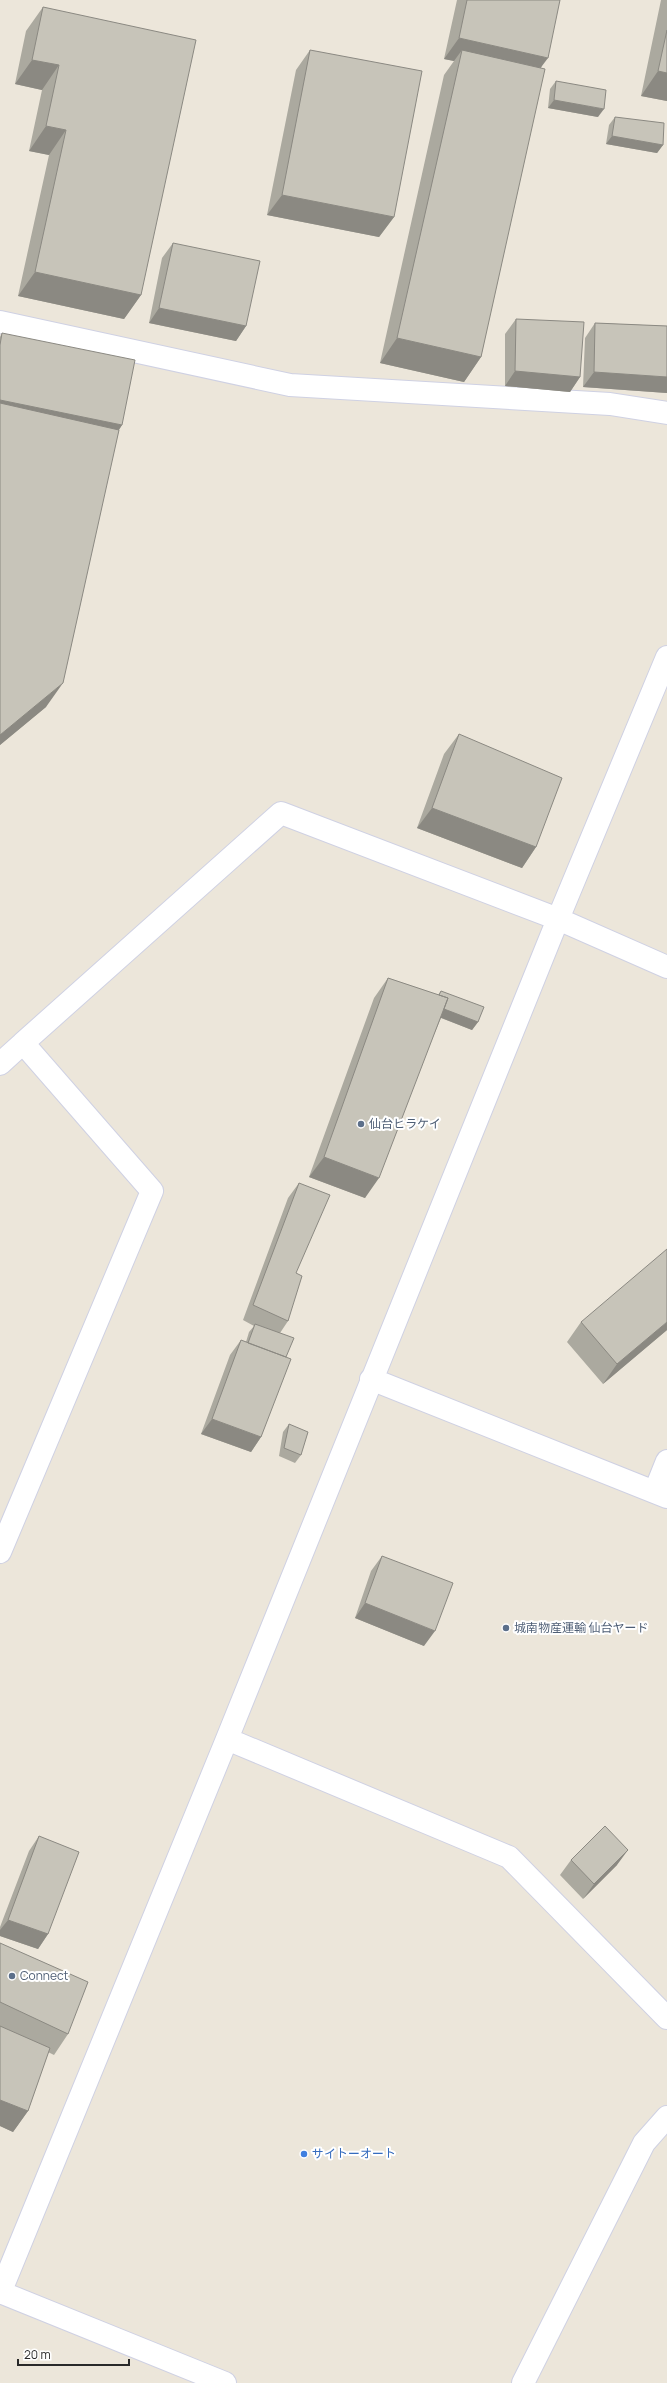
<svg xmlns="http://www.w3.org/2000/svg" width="667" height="2383" font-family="Manrope,'Noto Sans JP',sans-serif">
<rect width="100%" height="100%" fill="#ece6da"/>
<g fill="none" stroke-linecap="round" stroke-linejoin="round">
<defs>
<path id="minor" d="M0 322 290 385 610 404 667 413
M0 1064 23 1043
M371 1379 667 1497
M655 1491 667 1461
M0 1552 152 1191 23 1043 281 813 558 919 667 657
M227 1739 509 1857 667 2018
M0 2292 225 2383
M0 2293 227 1739 558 919 667 967
M523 2383 644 2143 667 2117"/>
</defs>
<use href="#minor" stroke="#cfd1e3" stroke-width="24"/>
<use href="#minor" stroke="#fff" stroke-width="22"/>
</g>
<path fill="#aba99f" d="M457 0H560L541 68 481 357 464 382 380 363 444 75 454 61 444 59Z
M661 0H667V101L641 96Z
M43 7 141 295 124 319 18 296 49 155 29 151 42 90 15 84 26 31Z
M310 50 394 217 379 237 267 215 296 70Z
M556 81 598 117 548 108 550 89Z
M615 117 663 145 657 153 606 144 609 125Z
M173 243 246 326 236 341 149 323 162 258Z
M516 319 580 377 570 392 505 386V334Z
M595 323 667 326V393L583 387 585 338Z
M2 333 122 425 119 430 46 707 0 745V337Z
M459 734 536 847 522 868 417 828 444 754Z
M388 978 438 995 441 991 478 1022 472 1030 441 1018 365 1198 309 1177 374 998Z
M299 1183 296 1273 288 1321 280 1333 286 1357 261 1437 251 1452 201 1434 230 1355 241 1340 246 1342 249 1332 254 1326 243 1320 288 1198Z
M581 1322 667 1330 603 1384 567 1342Z
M289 1424 301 1455 295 1463 279 1456 283 1432Z
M382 1556 424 1646 355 1618 371 1571Z
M39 1836 48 1934 38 1949 0 1936V1927L29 1851Z
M571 1860 617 1865 583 1899 560 1875Z
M0 1943 68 2034 54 2055 48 2052 28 2111 13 2132 0 2126Z"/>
<path fill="#8b8982" d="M459 38 548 58 533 78 462 50 454 61 444 59Z
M32 60 59 65 42 90 15 84Z
M658 71 667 73V101L641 96Z
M554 100 604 109 598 117 548 108Z
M46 126 66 130 49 155 29 151Z
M612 136 663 145 657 153 606 144Z
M282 195 394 217 379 237 267 215Z
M35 272 141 295 124 319 18 296Z
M159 308 246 326 236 341 149 323Z
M397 338 481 357 464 382 380 363Z
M515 371 580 377 570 392 505 386Z
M594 372 667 377V393L583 387Z
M0 400 122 425 108 446 0 424Z
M63 683 46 707 0 745V735Z
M432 808 536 847 522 868 417 828Z
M435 1005 478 1022 472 1030 429 1013Z
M324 1157 379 1178 365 1198 309 1177Z
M667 1322V1330L603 1384 617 1364Z
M212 1419 261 1437 251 1452 201 1434Z
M365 1603 435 1631 424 1646 355 1618Z
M628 1850 617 1865 583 1899 594 1884Z
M8 1920 48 1934 38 1949 0 1936V1930Z
M0 2100 28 2111 13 2132 0 2126Z"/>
<path fill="#c7c4b9" stroke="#8b8982" d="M467 0H560L548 58 459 38Z
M43 7 196 40 141 295 35 272 66 130 46 126 59 65 32 60Z
M667 30V73L658 71Z
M310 50 422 71 394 217 282 195Z
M462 50 545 69 481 357 397 338Z
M556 81 606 90 604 109 554 100Z
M615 117 664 123 663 145 612 136Z
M173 243 260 261 246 326 159 308Z
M516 319 584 322 580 377 515 371Z
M595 323 667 326V377L594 372Z
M2 333 135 360 122 425 0 400V345Z
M0 403 119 430 63 683 0 735Z
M459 734 562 778 536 847 432 808Z
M388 978 448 998 379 1178 324 1157Z
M441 991 484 1007 478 1022 444 1009 448 998 439 995Z
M299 1183 330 1195 296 1273 302 1276 288 1321 253 1305Z
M667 1249V1322L617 1364 581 1322Z
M255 1324 294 1338 286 1357 248 1343Z
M241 1340 291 1359 261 1437 212 1419Z
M289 1424 308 1432 301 1455 284 1448Z
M382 1556 453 1583 435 1631 365 1603Z
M605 1826 628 1850 594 1884 571 1860Z
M39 1836 79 1852 48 1934 8 1920Z
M0 1943 88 1982 68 2034 0 2002Z
M0 2026 50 2048 28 2111 0 2100Z"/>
<g fill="#5c6f8a" stroke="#fff" stroke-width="1.5">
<circle cx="361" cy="1124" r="4"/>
<circle cx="506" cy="1628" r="4"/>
<circle cx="12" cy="1976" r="4"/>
</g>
<circle fill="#3f7fe0" stroke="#fff" stroke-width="1.5" cx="304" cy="2154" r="4"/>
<g text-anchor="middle" stroke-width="4" stroke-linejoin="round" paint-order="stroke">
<g font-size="12" fill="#4e5e75" stroke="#fff" text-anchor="start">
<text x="369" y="1128">仙台ヒラケイ</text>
<text x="514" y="1632">城南物産運輸 仙台ヤード</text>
<text x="20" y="1980">Connect</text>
</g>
<g font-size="12" fill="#366cbe" stroke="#fff" text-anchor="start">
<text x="312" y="2158">サイトーオート</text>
</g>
</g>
<path d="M18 2359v6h111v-6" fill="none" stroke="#292929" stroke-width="2"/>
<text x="24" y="2359" font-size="12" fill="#292929" stroke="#ffffff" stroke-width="3" paint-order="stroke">20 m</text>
</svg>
